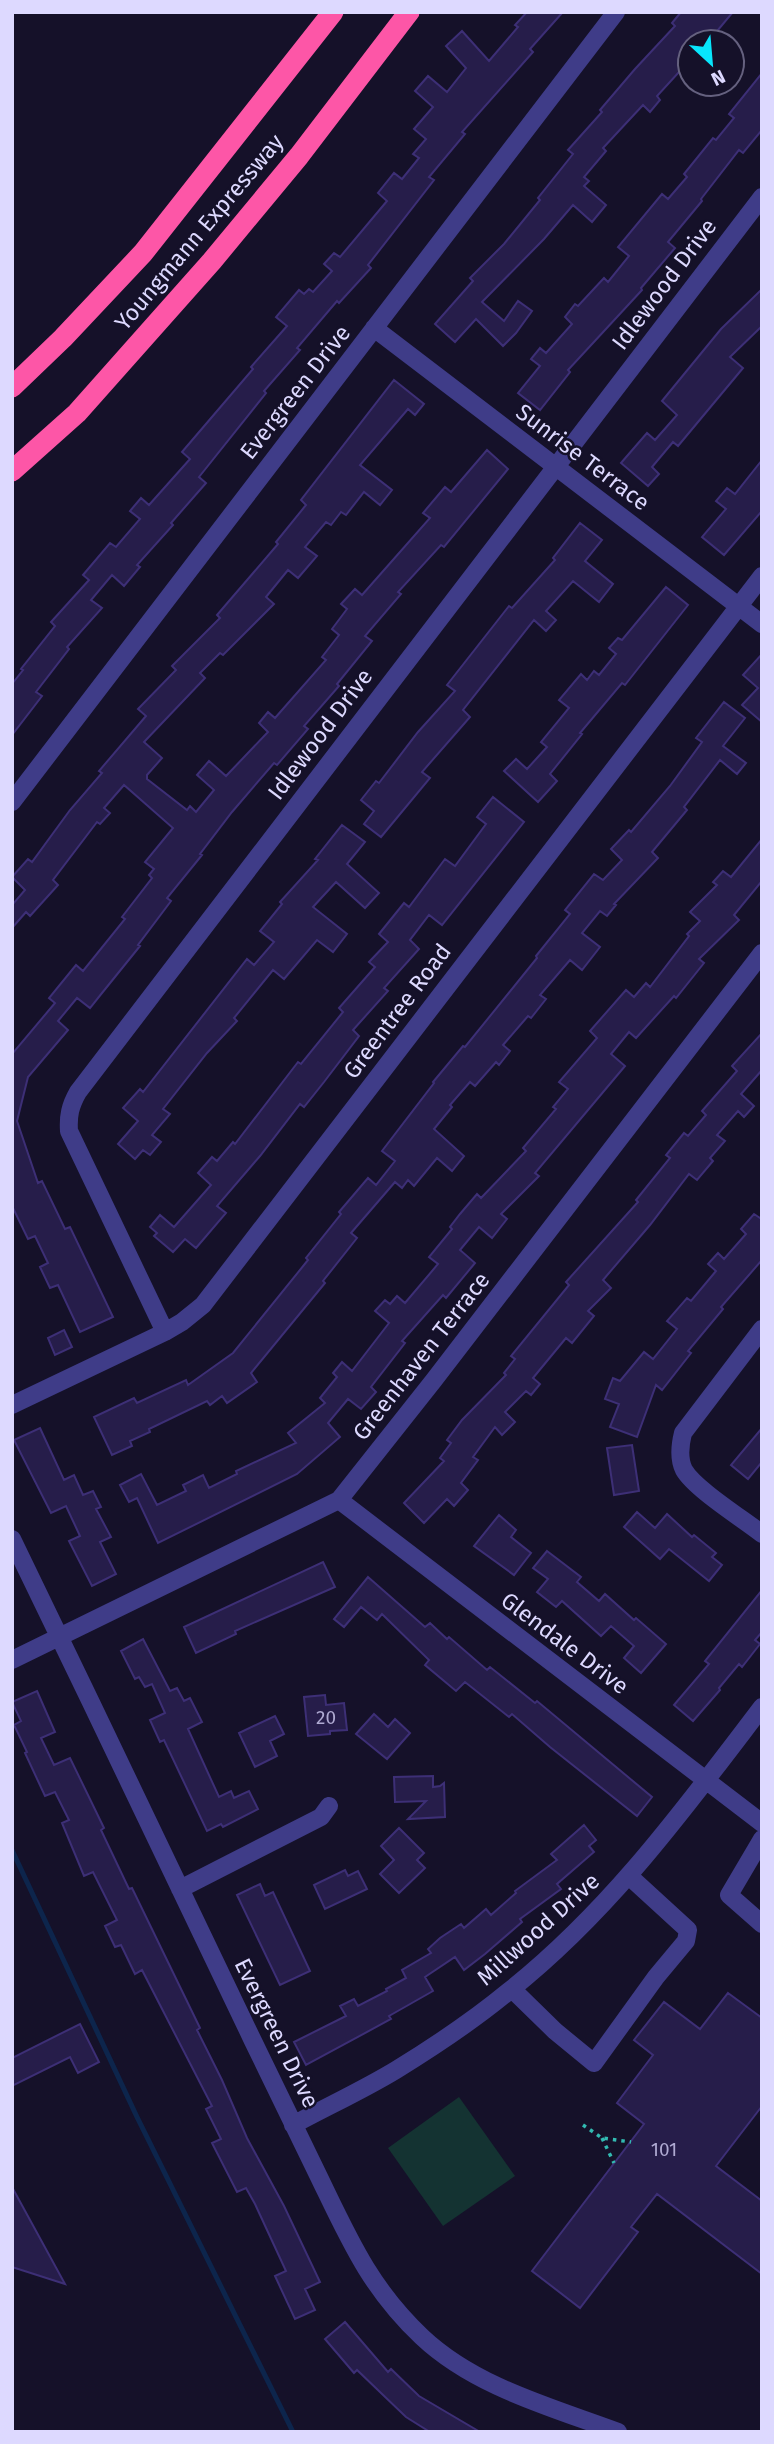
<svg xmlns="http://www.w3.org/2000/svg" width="774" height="2444" font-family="'Fira Sans',sans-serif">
<rect width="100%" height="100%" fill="#151129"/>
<path fill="#143332" d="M459 2097 515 2176 443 2226 388 2148Z"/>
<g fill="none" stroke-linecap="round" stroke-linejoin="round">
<path stroke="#0d254c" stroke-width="5" d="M12 1850 137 2117 293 2432"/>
</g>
<path fill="#261d4a" stroke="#3d2f76" stroke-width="2" d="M527 12H563L530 49 533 52 462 132 465 134 429 177 434 180 368 265 371 268 339 303 337 301 297 348 300 350 264 391 266 393 199 477 206 483 171 523 173 525 137 565 140 567 124 586 112 575 91 600 102 608 67 647 69 649 36 692 42 696 12 735V684L23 670 21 669 55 626 51 622 89 580 83 575 110 543 116 547 140 519 130 511 141 498 149 505 190 459 182 452 253 369 251 367 287 326 276 317 299 290 304 294 309 289 313 292 332 271 324 264 334 253 340 257 387 201 378 193 394 173 402 179 419 158 413 154 426 139 414 129 433 107 415 91 428 76 447 92 466 68 446 46 462 31 489 61 518 27 515 25Z
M681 12H733L708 42H690V60L657 96 660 100 650 112 643 105 603 148 606 151 584 177 589 181 584 186 606 205 592 222 573 205 544 239 482 302 504 321 518 301 532 311 516 333 503 346 476 319 455 342 435 324 473 281 470 278 504 244 540 200 538 198 573 154 568 150 602 112 600 110 635 69 675 26 672 23Z
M762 73V130L743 153 739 150 701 199 702 201 668 242 675 248 641 288 642 290 568 370 570 372 540 410 518 393 540 366 531 359 540 348 546 353 572 324 565 317 575 304 578 306 604 278 608 282 629 256 618 247 662 194 668 199 687 177 684 174 713 138 716 140 734 118 729 114Z
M762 289V326L730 357 743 368 678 446 673 442 652 467 659 474 648 486 621 463 647 433 655 440 677 415 662 401 721 329Z
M394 380 424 404 415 415 408 409 360 465 392 490 380 505 364 492 346 515 341 512 331 525 326 522 305 547 317 556 298 578 288 570 266 597 274 604 223 655 220 653 200 673 205 678 144 742 162 758 147 775V779L187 810 190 806 196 812 214 790 197 775 209 761 226 776 268 732 259 723 268 712 275 718 326 660 322 657 339 635 332 629 347 609 341 604 355 589 362 595 430 518 423 513 445 487 451 492 487 450 508 469 444 547 441 545 398 592 401 594 365 636 372 641 337 684 339 686 304 726 308 729 277 765 274 763 232 812 200 854 202 855 167 898 171 901 138 945 140 946 102 993 90 1008 77 998 58 1021 68 1030 28 1077 17 1121 38 1183 42 1181 65 1229 70 1227 113 1317 80 1332 58 1285 50 1288 40 1267 48 1263 35 1236 28 1239 12 1206V1054L55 1003 49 998 76 965 83 971 125 919 122 917 152 878 149 875 154 869 145 862 173 828 124 785 104 808 110 813 100 824 97 822 53 880 58 885 30 916 26 912 12 928V905L25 890 12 877 28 859 32 862 70 810 102 773 99 771 146 716 138 709 176 670 172 666 220 618 217 615 278 544 276 542 306 505 301 500Z
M762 460V511L724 555 702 537 726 509 716 501 727 488 735 494Z
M580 523 602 540 585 561 613 584 599 602 573 581 546 611 556 620 546 631 534 620 463 710 470 717 422 772 430 778 381 837 364 824 374 811 361 800 376 781 379 783 418 732 455 691 447 685 509 606 512 608 555 560 553 558Z
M666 587 688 605 625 685 622 683 580 733 582 734 550 774 557 781 538 802 504 771 516 759 527 769 547 747 541 742 569 708 559 700 581 674 587 680 594 671 599 675 616 654 609 648 618 638 622 640Z
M762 654V722L742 705 758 688 743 675Z
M724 702 745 718 723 746 746 763 737 774 720 760 684 807 687 810 652 852 658 858 614 904 616 905 607 916 600 911 582 933 600 947 582 970 570 960 540 995 546 999 531 1018 528 1016 503 1045 510 1051 499 1065 496 1062 475 1086 470 1082 450 1105 452 1107 434 1129 464 1156 452 1171 437 1158 414 1186 408 1180 402 1188 395 1182 351 1233 357 1238 323 1281 325 1283 251 1373 257 1382 227 1403 222 1396 210 1405 207 1401 149 1429 150 1432 130 1441 132 1446 112 1455 94 1417 134 1398 137 1403 186 1380 188 1385 233 1353 308 1260 306 1258 341 1214 339 1212 368 1178 376 1185 395 1161 382 1151 434 1083 433 1082 463 1046 465 1047 537 958 536 956 570 914 565 910 594 874 603 880 622 860 611 849 629 830 631 832 670 786 702 742 696 738Z
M493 797 524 822 442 925 429 915 410 940 419 949 384 988 388 991 353 1030 359 1036 324 1082 304 1107 300 1104 260 1156 217 1206 226 1213 196 1248 185 1239 173 1252 154 1236 157 1233 150 1227 160 1215 174 1227 211 1185 198 1173 212 1157 217 1161 233 1142 235 1144 298 1062 301 1064 343 1012 339 1008 375 967 369 962 388 942 379 934 404 903 409 907 445 859 455 866 486 824 477 817Z
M342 825 365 842 347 864 379 893 365 908 336 882 313 907 347 934 333 952 317 940 284 979 273 970 234 1018 237 1021 207 1053 163 1109 170 1114 152 1135 161 1142 150 1155 143 1150 135 1159 118 1144 138 1121 123 1108 140 1089 143 1092 247 959 254 965 274 942 260 931 282 904 280 902 318 860 315 859Z
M762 839V881L734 915 739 920 699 959 704 963 676 998 674 996 636 1038 629 1032 611 1054 625 1066 535 1173 539 1176 501 1214 507 1219 492 1238 479 1227 460 1250 475 1263 446 1298 443 1295 402 1341 405 1343 371 1387 376 1392 361 1409 348 1399 328 1423 340 1437 297 1474 158 1543 137 1498 129 1502 120 1485 141 1474 157 1505 186 1491 183 1485 203 1475 209 1488 237 1474 236 1471 296 1443 288 1433 325 1403 320 1398 337 1377 333 1373 342 1362 352 1371 389 1323 375 1311 385 1300 390 1304 397 1296 405 1303 438 1264 429 1257 452 1229 450 1227 460 1214 477 1194 481 1198 526 1151 523 1148 556 1109 553 1107 568 1089 559 1082 597 1038 590 1031 626 990 634 997 646 983 650 987 689 936 687 934 700 921 690 912 717 885 713 882 723 871 731 877Z
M762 1033V1070L741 1094 754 1106 744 1117 738 1111 717 1135 725 1141 710 1158 713 1161 697 1180 689 1174 650 1225 603 1280 611 1288 588 1311 594 1316 572 1343 566 1338 533 1378 540 1384 531 1395 526 1391 505 1412 515 1422 502 1435 495 1427 473 1457 478 1460 461 1483 468 1490 454 1506 447 1499 424 1523 404 1503 444 1461 440 1458 451 1443 447 1440 462 1420 506 1375 504 1373 515 1359 511 1356 569 1285 566 1282 638 1202 636 1200 670 1158 666 1155 684 1133 688 1136 706 1115 702 1111 737 1071 732 1066Z
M754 1214 760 1218 762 1216V1260L721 1307 723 1309 688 1351 691 1353 662 1390 656 1385 637 1437 610 1427 619 1404 605 1399 613 1378 620 1381 644 1352 653 1359 677 1329 667 1321 687 1298 691 1301 716 1271 708 1264 718 1253 724 1259 746 1234 741 1229Z
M64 1330 72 1347 55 1355 48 1338Z
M40 1428 64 1480 74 1475 83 1495 93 1491 101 1507 96 1509 111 1537 100 1542 116 1574 92 1586 69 1541 80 1536 66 1506 51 1513 14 1440Z
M762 1428V1462L748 1479 731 1465Z
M632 1445 639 1491 614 1495 607 1448Z
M637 1512 655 1528 667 1514 692 1537 694 1535 716 1553 712 1557 722 1565 709 1581 669 1549 660 1559 624 1527Z
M499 1515 516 1530 511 1537 531 1553 514 1575 474 1546Z
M547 1551 581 1577 577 1582 599 1601 605 1594 634 1620 636 1618 666 1644 641 1673 624 1658 634 1646 611 1626 601 1636 562 1601 556 1607 537 1592 548 1579 533 1568Z
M323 1562 335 1587 235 1631 236 1634 196 1653 184 1627Z
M368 1577 425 1627 430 1623 447 1639 449 1637 487 1670 490 1667 535 1703 537 1701 652 1797 637 1816 550 1747 512 1714 509 1717 465 1682 456 1691 425 1665 429 1660 382 1614 377 1620 361 1607 344 1627 334 1619Z
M762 1590V1632L755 1640 760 1644 742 1667 739 1664 719 1688 720 1690 693 1721 674 1705 709 1664 705 1661Z
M143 1639 170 1691 177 1688 184 1701 190 1698 202 1722 188 1729 219 1797 231 1791 234 1798 249 1791 258 1809 223 1827 221 1824 207 1831 164 1740 160 1742 150 1720 165 1713 152 1684 145 1687 139 1677 135 1679 121 1651Z
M37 1691 55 1732 41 1738 54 1765 70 1758 104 1828 101 1830 129 1889 132 1888 200 2028 197 2030 222 2080 247 2138 284 2206 320 2282 305 2289 315 2310 295 2319 275 2276 286 2271 255 2204 246 2188 237 2192 212 2143 221 2139 206 2109 212 2106 142 1970 135 1974 121 1945 115 1947 105 1926 117 1920 93 1872 84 1876 62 1823 69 1820 55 1792 45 1796 25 1753 27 1752 14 1725 21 1721 12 1702Z
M325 1695 326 1705 344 1703 347 1730 330 1731V1734L308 1736 304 1697Z
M374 1714 388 1727 395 1719 410 1733 387 1759 356 1734Z
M275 1716 284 1734 270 1741 277 1756 255 1767 239 1733Z
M433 1776V1787L440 1786 444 1783 445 1817 408 1819 426 1801 395 1802 394 1777Z
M584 1825 596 1840 589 1846 594 1852 557 1884 561 1889 520 1919 522 1922 485 1954 464 1970 455 1957 425 1977 433 1991 389 2016 391 2019 306 2065 294 2042 346 2016 340 2006 354 1999 358 2006 387 1991 386 1989 406 1978 402 1970 431 1953 428 1949 440 1938 461 1924 464 1928 486 1909 491 1915 516 1893 515 1891 557 1860 551 1854Z
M399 1828 424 1853 417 1860 425 1868 399 1893 380 1874 394 1860 381 1846Z
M345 1870 348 1876 358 1871 367 1889 325 1909 314 1885Z
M260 1884 265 1896 273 1892 310 1971 280 1985 237 1895Z
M728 1993 762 2018V2106L716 2166 762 2201V2274L657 2194 631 2227 638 2232 580 2308 532 2271 644 2124 617 2103 653 2055 634 2040 664 2002 700 2029Z
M80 2024 99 2062 78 2073 70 2057 12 2086V2058Z
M12 2187 65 2284 12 2267Z
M345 2322 388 2372 391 2369 419 2396 480 2432H430L406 2417 357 2370 354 2373 325 2339Z"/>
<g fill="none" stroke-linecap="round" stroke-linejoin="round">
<path stroke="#32bab1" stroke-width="3.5" stroke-dasharray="3.5 5" stroke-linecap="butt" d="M583 2125 602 2138 631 2142
M602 2138 614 2163"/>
<path stroke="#3f3c88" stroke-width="18" d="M374 328 762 624
M12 802 616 12
M762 1329 683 1433C680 1445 678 1458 684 1470 695 1489 743 1519 762 1534
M165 1332 69 1131C68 1116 70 1106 78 1092L762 197
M12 1405 165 1332 182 1322 203 1305 762 576
M339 1500 762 1823
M12 1539C93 1706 173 1873 253 2041 275 2086 297 2132 319 2177 349 2239 370 2288 422 2337 475 2387 551 2407 618 2432
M12 1660 339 1500 434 1380 762 953
M762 1839 729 1895 762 1924
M180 1889 321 1817 329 1806
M512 1989 555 2031 594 2063 656 1977 686 1941 688 1930 629 1876
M293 2125C328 2106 363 2090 396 2070 435 2046 474 2020 509 1991 610 1911 685 1808 762 1707"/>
<path stroke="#fd56a7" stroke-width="21" d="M12 387 63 338 143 253 333 12
M12 471 77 413 212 261 299 156 409 12"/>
</g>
<g text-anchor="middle" stroke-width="5" stroke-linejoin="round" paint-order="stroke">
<g font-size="19" fill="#afaad2">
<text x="326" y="1724">20</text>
<text x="664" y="2156">101</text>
</g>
<g font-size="23" fill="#ddd9ff" stroke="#151129">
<text transform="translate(199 232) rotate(-50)" y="8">Youngmann Expressway</text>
<text transform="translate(664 284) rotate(-53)" y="8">Idlewood Drive</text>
<text transform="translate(295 392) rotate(-52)" y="8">Evergreen Drive</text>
<text transform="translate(583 457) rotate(37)" y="8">Sunrise Terrace</text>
<text transform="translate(320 734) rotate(-53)" y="8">Idlewood Drive</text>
<text transform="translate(397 1011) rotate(-53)" y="8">Greentree Road</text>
<text transform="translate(421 1356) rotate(-52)" y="8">Greenhaven Terrace</text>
<text transform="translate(565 1643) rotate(37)" y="8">Glendale Drive</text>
<text transform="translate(538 1929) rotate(-42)" y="8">Millwood Drive</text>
<text transform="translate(277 2033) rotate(64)" y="8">Evergreen Drive</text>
</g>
</g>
<rect width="774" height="2444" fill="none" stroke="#ddd9ff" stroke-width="28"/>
<g transform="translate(711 63) rotate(154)"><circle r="33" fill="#151129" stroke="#65617f" stroke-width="2"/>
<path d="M0-5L12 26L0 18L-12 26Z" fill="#08e6fc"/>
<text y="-10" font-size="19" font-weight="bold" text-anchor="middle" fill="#ddd9ff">N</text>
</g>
</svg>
